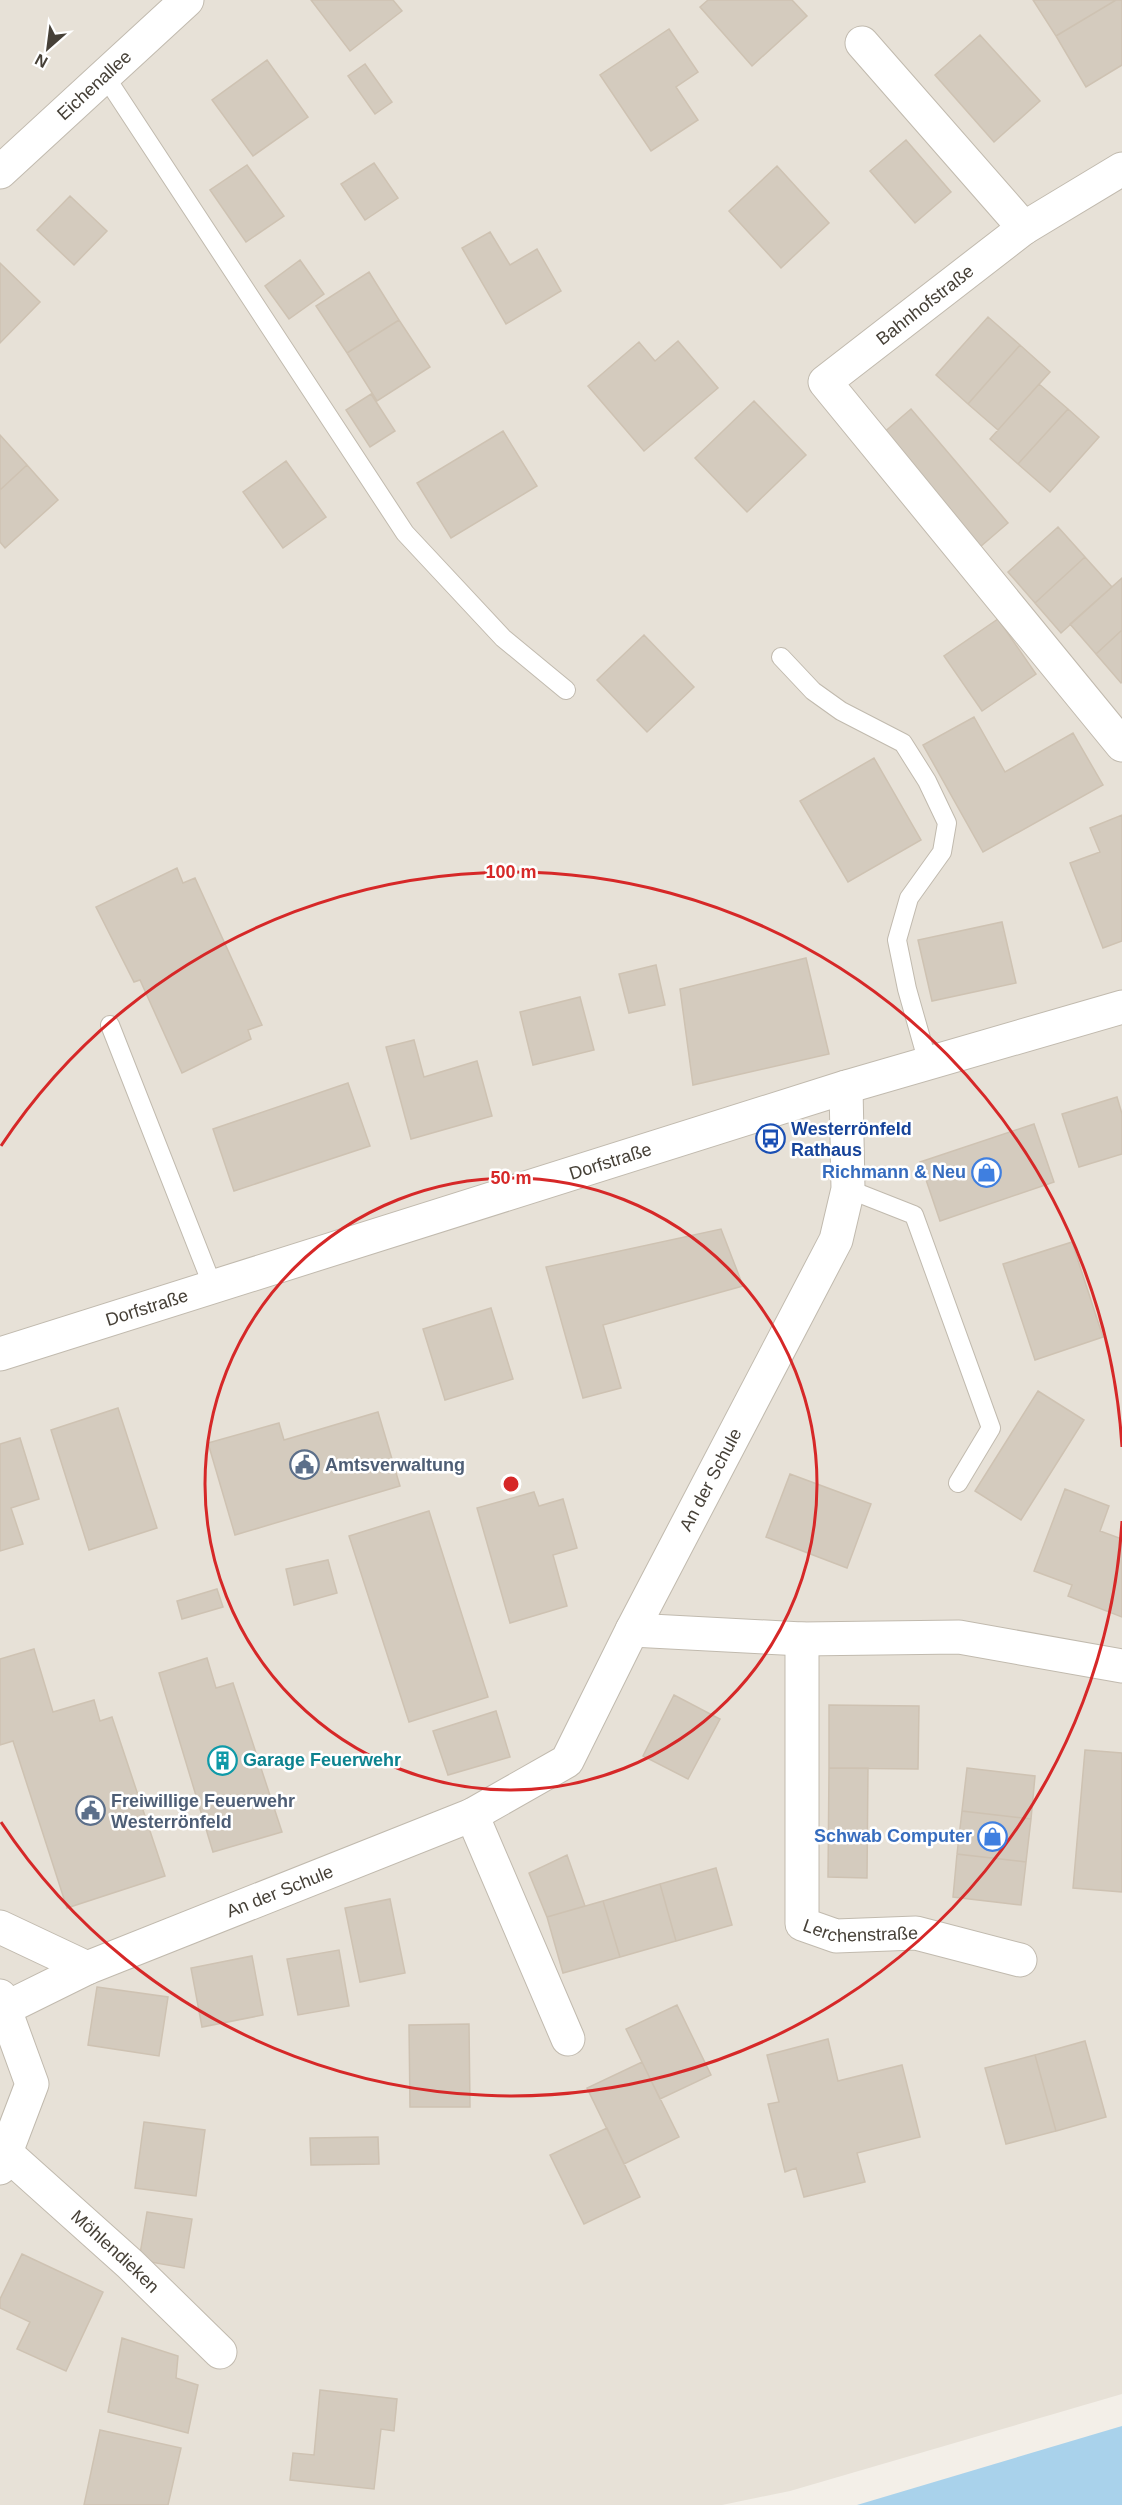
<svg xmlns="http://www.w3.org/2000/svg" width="1122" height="2505" font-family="Arial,sans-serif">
<rect width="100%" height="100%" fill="#f3efe8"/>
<path fill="#e7e1d7" d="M0 0H1122V2394L790 2491 722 2505H0Z"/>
<path fill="#a9d2eb" d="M1122 2426V2505H857Z"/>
<path fill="#d4cbbe" stroke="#cec2b2" stroke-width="1.5" d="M311 0H393L402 11 350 51Z
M708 0H792L807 16 752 66 700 7Z
M1033 0H1116L1056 36Z
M1116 0H1122V65L1086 87 1056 36Z
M669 29 698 72 676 87 698 120 651 151 600 75Z
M980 35 1040 101 994 142 935 75Z
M267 60 308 117 253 156 212 100Z
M365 64 392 102 375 114 348 76Z
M906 140 951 192 915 223 870 171Z
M374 163 398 198 365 220 341 184Z
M247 165 284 216 246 242 210 190Z
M777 166 829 223 781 268 729 211Z
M70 196 107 231 74 265 37 230Z
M490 232 510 265 537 249 561 291 506 324 462 248Z
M300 260 324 294 289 319 265 286Z
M0 263 40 302 0 343Z
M369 272 399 320 347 353 316 306Z
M988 317 1020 345 968 404 936 375Z
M399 320 430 367 377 401 347 353Z
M678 341 718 388 644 451 588 386 639 342 655 361Z
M1020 345 1050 372 998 430 968 404Z
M1039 384 1068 409 1018 464 990 439Z
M371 394 395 431 370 447 346 410Z
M754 401 806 455 747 512 695 458Z
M911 409 1008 523 980 547 882 434Z
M1068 409 1099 437 1050 492 1018 464Z
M503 431 537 486 451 538 417 483Z
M0 435 27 465 0 490Z
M286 461 326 517 283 548 243 492Z
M27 465 58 500 5 548 0 542V490Z
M1058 527 1085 557 1035 603 1008 572Z
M1085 557 1112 587 1061 633 1035 603Z
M1122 578V630L1096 654 1070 624Z
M998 619 1036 674 982 711 944 656Z
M1122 630V682L1121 683 1096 654Z
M644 635 694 687 647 732 597 680Z
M974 717 1005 772 1073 733 1103 785 983 852 923 745Z
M874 758 921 840 848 882 800 801Z
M1122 815V941L1103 948 1070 863 1100 852 1090 828Z
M177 868 183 883 195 878 262 1025 248 1030 251 1039 182 1073 140 980 134 982 96 907Z
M1002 922 1016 983 932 1001 918 940Z
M806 958 829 1054 693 1085 680 989Z
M656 965 665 1005 629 1013 619 974Z
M580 997 594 1050 533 1065 520 1012Z
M414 1040 424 1077 477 1061 492 1116 411 1139 386 1047Z
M348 1083 370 1146 234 1191 213 1129Z
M1117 1097 1122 1114V1154L1079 1167 1062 1114Z
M1034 1124 1054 1182 940 1221 920 1162Z
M721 1229 743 1286 603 1325 621 1388 583 1398 546 1267Z
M1072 1242 1103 1337 1035 1360 1003 1264Z
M491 1308 513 1379 445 1400 423 1329Z
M1038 1391 1084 1420 1021 1520 975 1491Z
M118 1408 157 1528 89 1550 51 1430Z
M378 1412 400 1486 235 1535 208 1443 279 1423 284 1440Z
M20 1438 39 1499 11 1508 23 1544 0 1551V1444Z
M790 1474 871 1504 847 1568 766 1537Z
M1065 1489 1109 1506 1100 1531 1122 1539V1617L1068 1596 1072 1585 1034 1571Z
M534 1492 539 1506 563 1499 577 1548 553 1555 567 1606 510 1623 477 1508Z
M429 1511 488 1697 409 1722 349 1536Z
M328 1560 337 1593 294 1605 286 1569Z
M217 1589 223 1607 182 1619 177 1601Z
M34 1649 53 1712 94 1700 100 1721 112 1717 165 1876 67 1908 13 1741 0 1745V1659Z
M207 1658 216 1688 233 1683 282 1832 213 1852 159 1673Z
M674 1695 720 1719 688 1779 643 1756Z
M829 1705 919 1706 918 1769 829 1768Z
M496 1711 510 1757 448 1775 433 1731Z
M1085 1750 1122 1753V1892L1073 1888Z
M829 1768H868L867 1878 828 1877Z
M967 1768 1035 1776 1031 1819 962 1811Z
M962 1811 1031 1819 1026 1862 957 1854Z
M957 1854 1026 1862 1021 1905 953 1897Z
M567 1855 585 1906 547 1917 529 1873Z
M716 1868 732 1925 676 1941 660 1884Z
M660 1884 676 1941 620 1957 603 1901Z
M390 1899 405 1973 360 1982 345 1908Z
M603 1901 620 1957 563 1973 547 1917Z
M339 1950 349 2006 298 2015 287 1959Z
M252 1956 263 2015 202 2027 191 1968Z
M97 1987 168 1997 159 2056 88 2045Z
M677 2005 711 2075 660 2099 626 2029Z
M469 2024 470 2107H410L409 2025Z
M828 2039 838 2081 902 2065 920 2137 857 2153 865 2182 804 2197 796 2168 785 2172 768 2104 779 2102 767 2055Z
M1085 2041 1106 2117 1056 2131 1035 2055Z
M1035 2055 1056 2131 1006 2144 985 2068Z
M642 2062 679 2137 624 2164 587 2088Z
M144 2122 205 2130 196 2196 135 2188Z
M607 2128 640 2197 584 2224 550 2155Z
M378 2137 379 2164 311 2165 310 2138Z
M147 2212 192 2219 184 2268 139 2260Z
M22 2254 103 2292 66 2371 17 2349 30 2322 0 2308V2299Z
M122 2338 178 2356 176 2378 198 2385 188 2433 108 2412Z
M320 2390 397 2399 394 2431 381 2429 374 2489 290 2480 293 2453 314 2455Z
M100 2430 181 2448 168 2505H84Z"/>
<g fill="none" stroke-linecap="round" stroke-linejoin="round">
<defs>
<path id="lane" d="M105 76 405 533 503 638 566 690
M781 657 813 691 841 711 903 743 927 781 947 823 942 852 909 898 897 940 907 989 928 1063
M110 1025 213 1287
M848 1189 914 1215 991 1428 958 1483"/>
<g id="street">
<path d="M862 43 1024 228"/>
<path d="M1122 169 1024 228 825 382 1122 745"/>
<path id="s1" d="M0 172 187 0"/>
<path id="s2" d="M0 1354 846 1087 1122 1007"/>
<path d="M632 1630 802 1639 959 1637 1122 1666"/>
<path id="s3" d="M802 1639V1924L836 1936 916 1933 1020 1960"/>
<path d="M472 1815 568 2039"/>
<path d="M0 1927 87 1968"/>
<path d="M0 1996 32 2084 0 2168"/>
<path id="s4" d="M4 2009 87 1968 472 1815 567 1761 632 1630 836 1240 848 1189 846 1087"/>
<path id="s5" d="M6 2153 130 2264 220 2352"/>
</g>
</defs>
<use href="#lane" stroke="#c1baae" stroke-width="20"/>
<use href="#street" stroke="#c1baae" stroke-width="35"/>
<use href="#lane" stroke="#fff" stroke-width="18"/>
<use href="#street" stroke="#fff" stroke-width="33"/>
</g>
<g fill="none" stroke="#d62828" stroke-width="3">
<circle cx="511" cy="1484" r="306"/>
<path d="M1122 1521A612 612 0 0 1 1 1822M1 1146A612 612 0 0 1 1122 1447"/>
</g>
<defs>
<symbol id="bus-ring" viewBox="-11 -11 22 22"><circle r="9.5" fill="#fff" stroke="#1a4fb4" stroke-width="1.5"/><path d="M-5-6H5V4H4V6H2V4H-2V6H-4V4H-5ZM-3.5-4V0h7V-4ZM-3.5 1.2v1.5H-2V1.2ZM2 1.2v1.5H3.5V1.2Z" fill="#1a4fb4"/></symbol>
<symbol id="shop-ring" viewBox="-11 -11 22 22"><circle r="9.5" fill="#fff" stroke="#3f7fe0" stroke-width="1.5"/><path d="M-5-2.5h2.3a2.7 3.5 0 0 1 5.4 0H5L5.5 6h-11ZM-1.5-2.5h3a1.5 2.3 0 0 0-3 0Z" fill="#3f7fe0"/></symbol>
<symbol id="civic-ring" viewBox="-11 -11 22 22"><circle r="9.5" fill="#fff" stroke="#5c6f8a" stroke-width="1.5"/><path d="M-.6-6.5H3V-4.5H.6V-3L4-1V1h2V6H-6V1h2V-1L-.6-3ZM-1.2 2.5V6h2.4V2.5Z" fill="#5c6f8a"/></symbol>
<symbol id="building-ring" viewBox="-11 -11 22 22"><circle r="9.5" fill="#fff" stroke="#0f9aa8" stroke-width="1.5"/><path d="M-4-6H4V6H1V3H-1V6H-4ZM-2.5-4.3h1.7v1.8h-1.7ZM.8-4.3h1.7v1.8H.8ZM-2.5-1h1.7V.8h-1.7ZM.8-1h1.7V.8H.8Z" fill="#0f9aa8"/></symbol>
</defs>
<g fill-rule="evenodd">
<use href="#bus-ring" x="754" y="1122" width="33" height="33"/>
<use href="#shop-ring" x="970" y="1156" width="33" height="33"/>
<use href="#civic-ring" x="288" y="1448" width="33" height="33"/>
<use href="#building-ring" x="206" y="1744" width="33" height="33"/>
<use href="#civic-ring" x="74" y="1794" width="33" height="33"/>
<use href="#shop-ring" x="976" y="1820" width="33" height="33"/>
</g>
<g text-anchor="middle" stroke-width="5" stroke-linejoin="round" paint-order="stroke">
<g font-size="18" fill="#464037" stroke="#fff">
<text dy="6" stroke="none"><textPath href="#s1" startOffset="128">Eichenallee</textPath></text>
<text transform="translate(925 305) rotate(-38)" y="6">Bahnhofstraße</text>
<text dy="6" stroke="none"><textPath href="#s2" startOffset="640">Dorfstraße</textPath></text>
<text dy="6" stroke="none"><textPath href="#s2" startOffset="154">Dorfstraße</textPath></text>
<text dy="6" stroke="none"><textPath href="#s4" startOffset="932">An der Schule</textPath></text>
<text dy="6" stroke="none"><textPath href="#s4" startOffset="300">An der Schule</textPath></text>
<text dy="6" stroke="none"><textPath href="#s3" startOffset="345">Lerchenstraße</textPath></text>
<text dy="6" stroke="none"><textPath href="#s5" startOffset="147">Möhlendieken</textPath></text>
</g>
<g font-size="18" font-weight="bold" fill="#164399" stroke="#fff" text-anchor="start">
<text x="791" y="1135">Westerrönfeld<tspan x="791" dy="21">Rathaus</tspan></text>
</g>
<g font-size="18" font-weight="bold" fill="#366cbe" stroke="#fff" text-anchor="end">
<text x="966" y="1178">Richmann &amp; Neu</text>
<text x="972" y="1842">Schwab Computer</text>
</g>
<g font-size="18" font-weight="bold" fill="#4e5e75" stroke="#fff" text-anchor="start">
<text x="325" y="1471">Amtsverwaltung</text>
<text x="111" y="1807">Freiwillige Feuerwehr<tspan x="111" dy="21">Westerrönfeld</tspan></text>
</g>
<g font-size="18" font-weight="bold" fill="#0d838f" stroke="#fff" text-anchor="start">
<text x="243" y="1766">Garage Feuerwehr</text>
</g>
</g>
<circle cx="511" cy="1484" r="9" fill="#d62828" stroke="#fff" stroke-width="3"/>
<g font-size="18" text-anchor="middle" font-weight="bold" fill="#d62828" stroke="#fff" stroke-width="5" stroke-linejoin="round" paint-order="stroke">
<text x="511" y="878">100 m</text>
<text x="511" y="1184">50 m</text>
</g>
<g transform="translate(48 48) rotate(208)" stroke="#ffffff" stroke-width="4.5" paint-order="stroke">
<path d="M0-4.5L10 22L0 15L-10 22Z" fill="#464037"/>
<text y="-9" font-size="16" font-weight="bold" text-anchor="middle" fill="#464037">N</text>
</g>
</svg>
